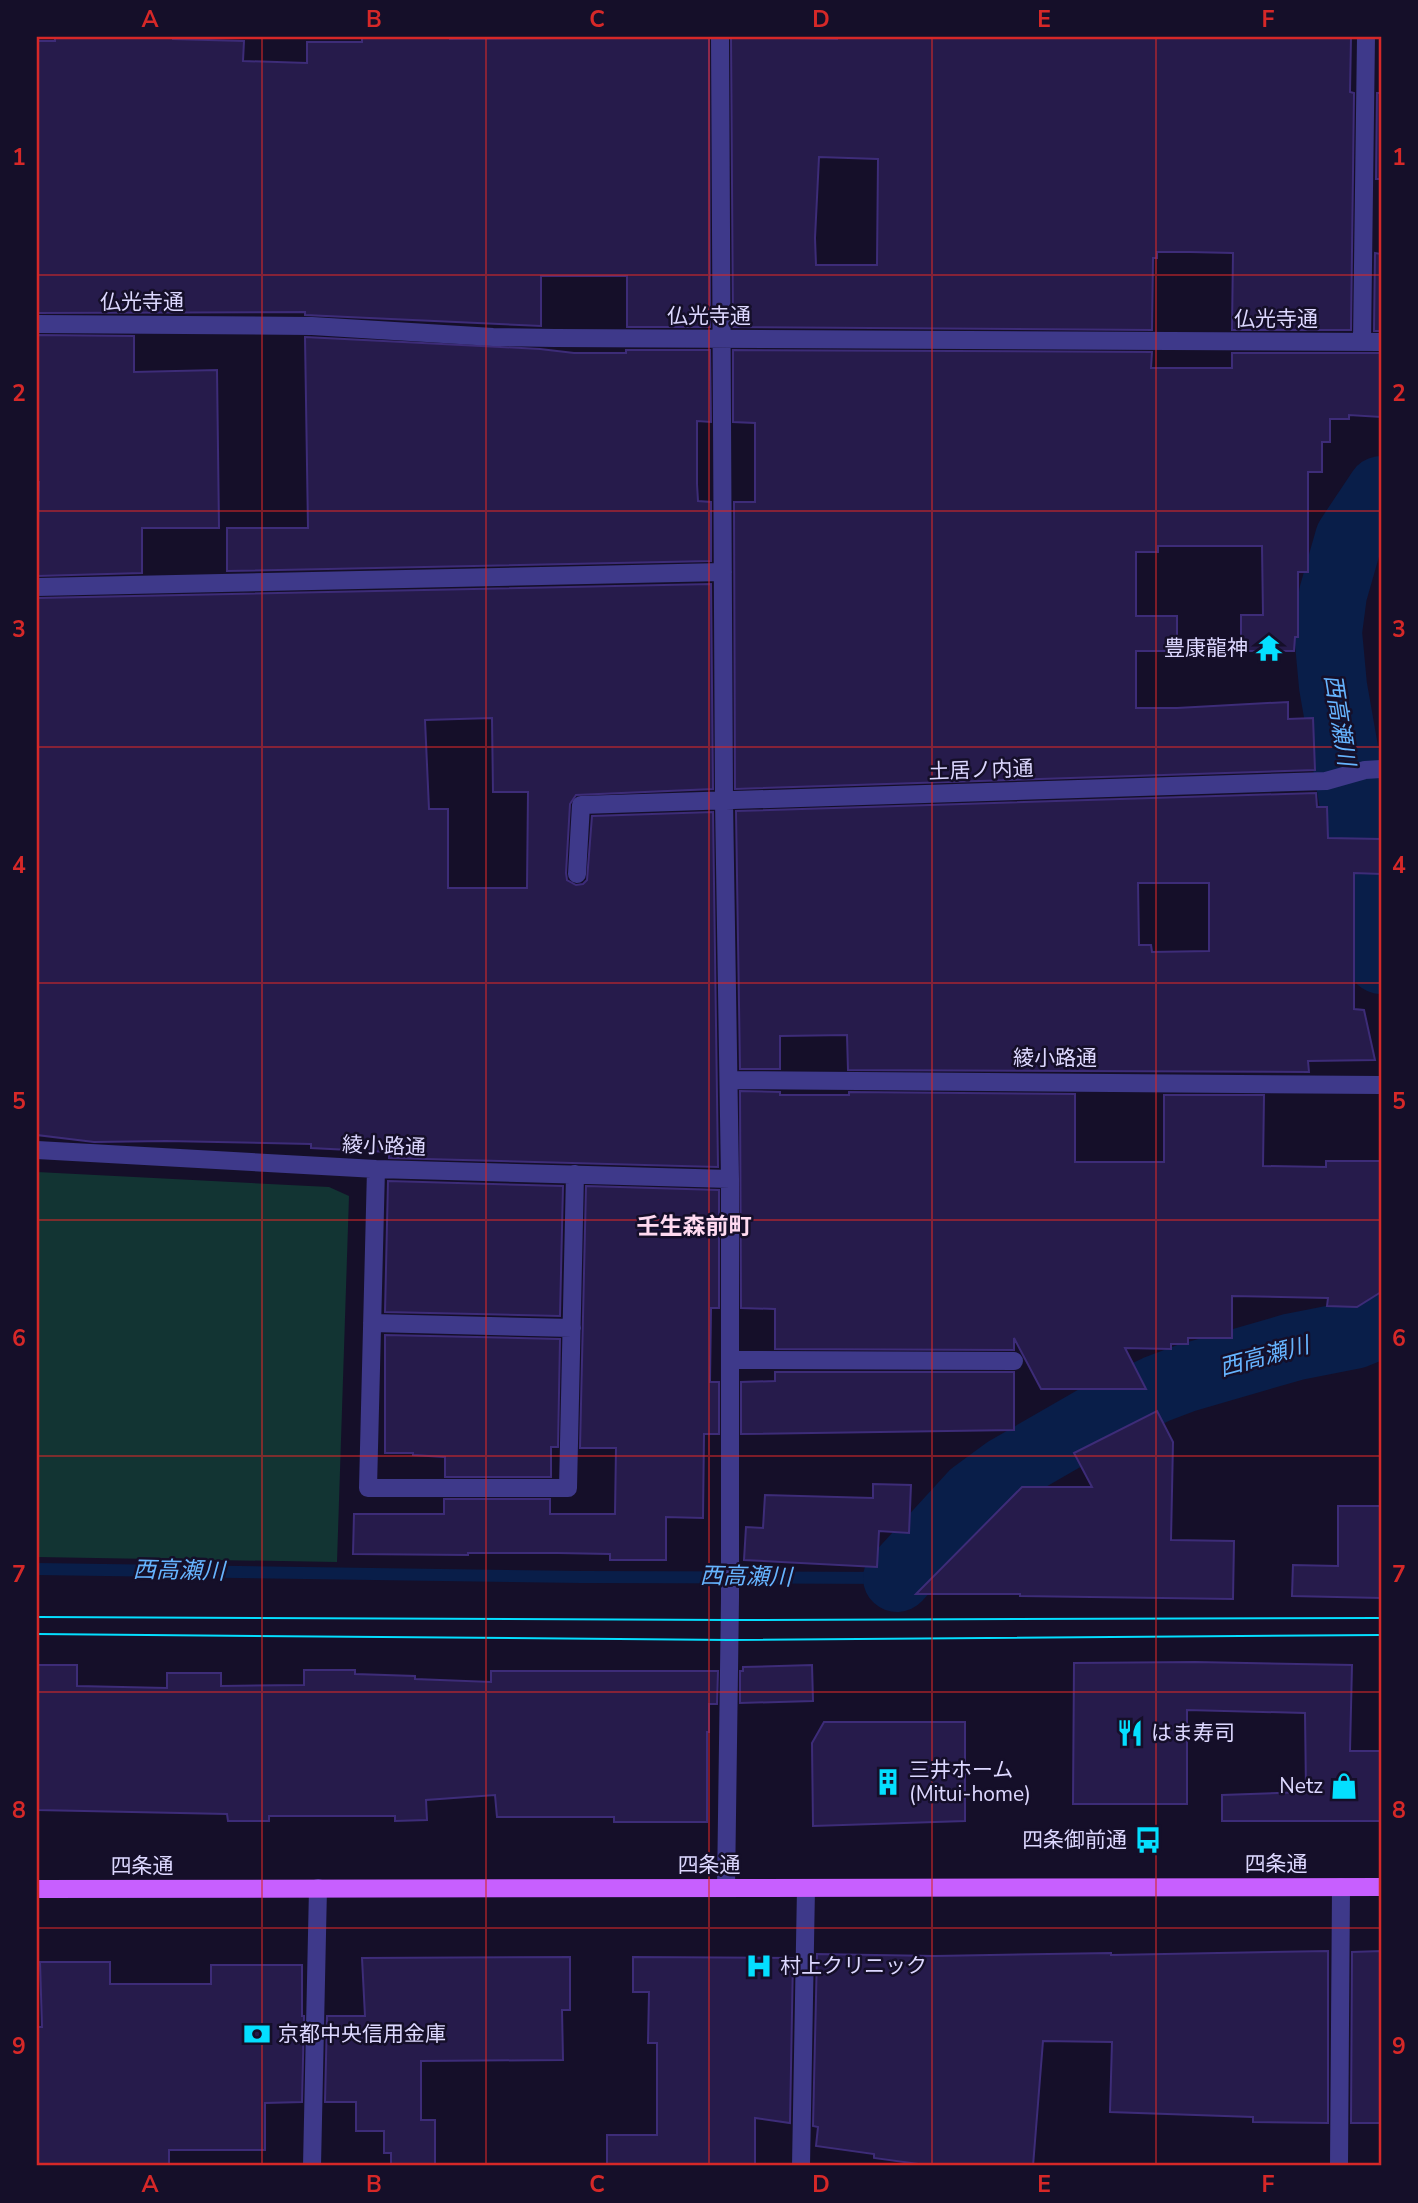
<svg xmlns="http://www.w3.org/2000/svg" width="1418" height="2203" font-family="'Nunito Sans','Noto Sans JP',sans-serif">
<rect width="100%" height="100%" fill="#150f29"/>
<path fill="#123433" d="M37 1172 329 1187 349 1196 337 1562 37 1557Z"/>
<g fill="none" stroke-linecap="round" stroke-linejoin="round">
<path stroke="#091e49" stroke-width="12" d="M37 1569 581 1577 897 1578"/>
<path stroke="#091e49" stroke-width="68" d="M1381 490 1349 538 1333 594 1328 632 1333 686 1381 960
M897 1578 973 1495 1007 1470 1099 1417 1157 1389 1186 1378 1293 1347 1354 1335 1381 1324"/>
</g>
<path fill="#261b4b" stroke="#3d2c78" stroke-width="2" fill-rule="evenodd" d="M55 37H173V39L244 41 243 61 307 63V42H362V37H450V39L709 37 710 327H627V276H541V326L305 315V312L37 313V41H55Z
M731 37 837 39V37H1351L1350 92 1354 93 1351 330H1232L1233 253 1190 252H1157V258H1153L1152 330 733 327ZM819 157 878 159 877 265H816L815 238Z
M1377 93H1381V179H1376Z
M1375 253 1381 254V331H1374Z
M37 335 134 336V372L217 370 219 528H142V573L37 576 39 482H37Z
M305 337 540 349 574 353H626V350H710L711 422 697 421V484L698 501 711 502V561L227 571V528H308Z
M733 350 1152 352 1151 368H1232V353H1381V417L1349 415V419H1330V442H1322V472H1308V572H1298V637H1295L1294 651H1241V615H1263L1262 546H1158V552H1136V616H1177V651H1136V708H1177L1288 702V719L1313 718 1315 770 735 789 734 502H755V423L733 422Z
M711 584 713 789 576 795 570 804 566 873 567 880 576 885 583 884 587 880 592 816 713 812 718 1167 389 1158V1152L311 1148V1144L166 1141 94 1142 37 1135V598ZM492 718 493 792H528L527 888H448V809H429L425 720Z
M1316 793 1317 807H1327L1328 838 1381 839V874L1354 873V1009L1364 1010 1375 1060 1308 1061 1309 1072 848 1070 847 1035 780 1036V1069H740L736 811ZM1138 883H1209V951L1152 952 1151 945H1139Z
M740 1091 780 1092V1095H849V1092L1075 1094V1162H1164V1095H1264L1263 1166 1326 1167V1161H1381V1292L1357 1307 1327 1306 1328 1298 1232 1296V1338H1188V1344H1171V1349L1125 1348 1146 1389H1041L1014 1338V1350L775 1349V1309L741 1308Z
M388 1181 563 1186 560 1316 385 1312Z
M586 1186 719 1190V1308H711L710 1382H719V1434H704L703 1518 666 1517V1560H610V1554L558 1553H468V1555L353 1554 354 1514H444V1499H550V1514H615L616 1448H580Z
M385 1335 560 1339 558 1447H551V1477H445V1457L413 1455V1453H385Z
M775 1372H1014V1430L741 1434V1382L775 1381Z
M1157 1411 1173 1442 1171 1540 1234 1541 1233 1599 1020 1596V1594H916L1022 1487H1092L1074 1453Z
M873 1484 911 1485 909 1533 879 1531 877 1567 744 1560 746 1527 763 1528 765 1495 873 1498Z
M1338 1506H1381V1598L1292 1596 1293 1565 1338 1566Z
M1195 1662 1352 1665 1350 1751H1381V1821H1222V1795L1306 1792 1305 1713 1187 1710V1804H1073L1074 1663Z
M37 1665H77V1686L167 1688V1673H221V1686L304 1685V1670H355V1674L415 1676V1679L491 1682V1671H718L717 1704H709V1732H707V1822H614V1817H497L495 1795 426 1800 427 1820 395 1821V1816H269V1821H228L227 1814 37 1810Z
M812 1665 813 1701 740 1703V1671H743V1667Z
M824 1722H965V1821L813 1826 812 1743Z
M1328 1951V2123L1253 2122V2117L1110 2112 1112 2042 1043 2041 1033 2166H933L874 2158V2154L816 2146 818 2127 813 2126 817 1954 935 1956 1111 1953V1955Z
M1381 1951V2123H1351L1352 1952Z
M570 1957V2010H562L563 2060 421 2061V2120H435V2166H391V2153H384V2131H356V2102H325L327 2016H365L362 1958Z
M633 1957 793 1958 790 2123 755 2118V2166H607V2135H657V2043H648L649 1992H633Z
M40 1962H110V1984H211V1965H302V2016H304L302 2102 265 2103V2150H169V2165L37 2166V2027H42Z"/>
<g fill="none" stroke-linecap="round" stroke-linejoin="round">
<path stroke="#3e398a" stroke-width="18" d="M720 37 724 801 730 1179V1598L726 1888
M37 324 312 326 493 337 555 338 1381 342
M1362 342 1366 37
M37 587 723 572
M577 874 581 805 1326 781 1365 770 1381 769
M729 1080 1381 1085
M37 1150 376 1169 730 1179
M376 1169 368 1488H568L575 1174
M372 1323 572 1328
M730 1360 1014 1361
M312 2166 318 1888
M801 2166 806 1888
M1339 2166 1341 1887"/>
<path stroke="#c75fff" stroke-width="18" d="M37 1889 1381 1887"/>
<path stroke="#04dfff" stroke-width="2" d="M37 1617 729 1620 1381 1618
M37 1634 729 1640 1381 1635"/>
</g>
<path fill="none" stroke="#d62828" stroke-width="2" stroke-opacity="0.55" d="M262 37V2166M486 37V2166M709 37V2166M932 37V2166M1156 37V2166M37 275H1381M37 511H1381M37 747H1381M37 983H1381M37 1220H1381M37 1456H1381M37 1692H1381M37 1928H1381"/>
<defs>
<symbol id="temple-bare" viewBox="-9 -9 18 18"><path d="M0-6L5-2H3V0L6.5 2.5H4V6H1.5V3h-3V6H-4V2.5H-6.5L-3 0V-2H-5Z" fill="#04dfff" stroke="#150f29" stroke-width="2.5" paint-order="stroke"/></symbol>
<symbol id="restaurant-bare" viewBox="-9 -9 18 18"><path d="M-5-6h1v4h1v-4h1v4h1v-4h1v5L-1.5 .5V6h-2V.5L-5-1ZM5-6V6H3V1.5H1.5Q1.5-4 5-6Z" fill="#04dfff" stroke="#150f29" stroke-width="2.5" paint-order="stroke"/></symbol>
<symbol id="building-bare" viewBox="-9 -9 18 18"><path d="M-4-6H4V6H1V3H-1V6H-4ZM-2.5-4.3h1.7v1.8h-1.7ZM.8-4.3h1.7v1.8H.8ZM-2.5-1h1.7V.8h-1.7ZM.8-1h1.7V.8H.8Z" fill="#04dfff" stroke="#150f29" stroke-width="2.5" paint-order="stroke"/></symbol>
<symbol id="shop-bare" viewBox="-9 -9 18 18"><path d="M-5-2.5h2.3a2.7 3.5 0 0 1 5.4 0H5L5.5 6h-11ZM-1.5-2.5h3a1.5 2.3 0 0 0-3 0Z" fill="#04dfff" stroke="#150f29" stroke-width="2.5" paint-order="stroke"/></symbol>
<symbol id="bus-bare" viewBox="-9 -9 18 18"><path d="M-5-6H5V4H4V6H2V4H-2V6H-4V4H-5ZM-3.5-4V0h7V-4ZM-3.5 1.2v1.5H-2V1.2ZM2 1.2v1.5H3.5V1.2Z" fill="#04dfff" stroke="#150f29" stroke-width="2.5" paint-order="stroke"/></symbol>
<symbol id="hospital-bare" viewBox="-9 -9 18 18"><path d="M-5-5h3v3.5h4V-5h3V5h-3V1.5h-4V5h-3Z" fill="#04dfff" stroke="#150f29" stroke-width="2.5" paint-order="stroke"/></symbol>
<symbol id="bank-bare" viewBox="-9 -9 18 18"><path d="M-6-4H6V4H-6ZM0-2.3a2.3 2.3 0 1 0 0 4.6a2.3 2.3 0 1 0 0-4.6Z" fill="#04dfff" stroke="#150f29" stroke-width="2.5" paint-order="stroke"/></symbol>
</defs>
<g fill-rule="evenodd">
<use href="#temple-bare" x="1250" y="629" width="38" height="38"/>
<use href="#restaurant-bare" x="1111" y="1714" width="38" height="38"/>
<use href="#building-bare" x="869" y="1763" width="38" height="38"/>
<use href="#shop-bare" x="1325" y="1767" width="38" height="38"/>
<use href="#bus-bare" x="1129" y="1821" width="38" height="38"/>
<use href="#hospital-bare" x="740" y="1947" width="38" height="38"/>
<use href="#bank-bare" x="238" y="2015" width="38" height="38"/>
</g>
<g text-anchor="middle" stroke-width="5" stroke-linejoin="round" paint-order="stroke">
<g font-size="21" fill="#ddd8ff" stroke="#150f29">
<text x="142" y="309">仏光寺通</text>
<text x="709" y="323">仏光寺通</text>
<text x="1276" y="326">仏光寺通</text>
<text transform="translate(981 770) rotate(-2)" y="7">土居ノ内通</text>
<text x="1055" y="1065">綾小路通</text>
<text transform="translate(384 1146) rotate(2)" y="7">綾小路通</text>
<text x="1276" y="1871">四条通</text>
<text x="709" y="1872">四条通</text>
<text x="142" y="1873">四条通</text>
</g>
<g font-size="21" fill="#ddd8ff" stroke="#150f29" text-anchor="start">
<text x="1248" y="655" text-anchor="end">豊康龍神</text>
<text x="1151" y="1740">はま寿司</text>
<text x="909" y="1777">三井ホーム<tspan x="909" dy="24">(Mitui-home)</tspan></text>
<text x="1323" y="1793" text-anchor="end">Netz</text>
<text x="1127" y="1847" text-anchor="end">四条御前通</text>
<text x="780" y="1973">村上クリニック</text>
<text x="278" y="2041">京都中央信用金庫</text>
</g>
<g font-size="23" font-style="italic" fill="#66b4ff" stroke="#150f29">
<text transform="translate(1340 720) rotate(81)" y="8">西高瀬川</text>
<text transform="translate(1264 1356) rotate(-15)" y="8">西高瀬川</text>
<text transform="translate(179 1570) rotate(1)" y="8">西高瀬川</text>
<text transform="translate(746 1576) rotate(1)" y="8">西高瀬川</text>
</g>
<g font-size="23" font-weight="bold" fill="#ffdaf0" stroke="#150f29">
<text x="694" y="1234">壬生森前町</text>
</g>
</g>
<rect width="1418" height="2203" fill="none" stroke="#150f29" stroke-width="77"/>
<rect x="38" y="38" width="1342" height="2126" fill="none" stroke="#d62828" stroke-width="2.5"/>
<g font-size="23" text-anchor="middle" font-weight="bold" fill="#d62828">
<text x="150" y="27">A</text>
<text x="374" y="27">B</text>
<text x="597" y="27">C</text>
<text x="821" y="27">D</text>
<text x="1044" y="27">E</text>
<text x="1268" y="27">F</text>
<text x="19" y="165">1</text>
<text x="1399" y="165">1</text>
<text x="19" y="401">2</text>
<text x="1399" y="401">2</text>
<text x="19" y="637">3</text>
<text x="1399" y="637">3</text>
<text x="19" y="873">4</text>
<text x="1399" y="873">4</text>
<text x="19" y="1109">5</text>
<text x="1399" y="1109">5</text>
<text x="19" y="1346">6</text>
<text x="1399" y="1346">6</text>
<text x="19" y="1582">7</text>
<text x="1399" y="1582">7</text>
<text x="19" y="1818">8</text>
<text x="1399" y="1818">8</text>
<text x="19" y="2054">9</text>
<text x="1399" y="2054">9</text>
<text x="150" y="2192">A</text>
<text x="374" y="2192">B</text>
<text x="597" y="2192">C</text>
<text x="821" y="2192">D</text>
<text x="1044" y="2192">E</text>
<text x="1268" y="2192">F</text>
</g>
</svg>
